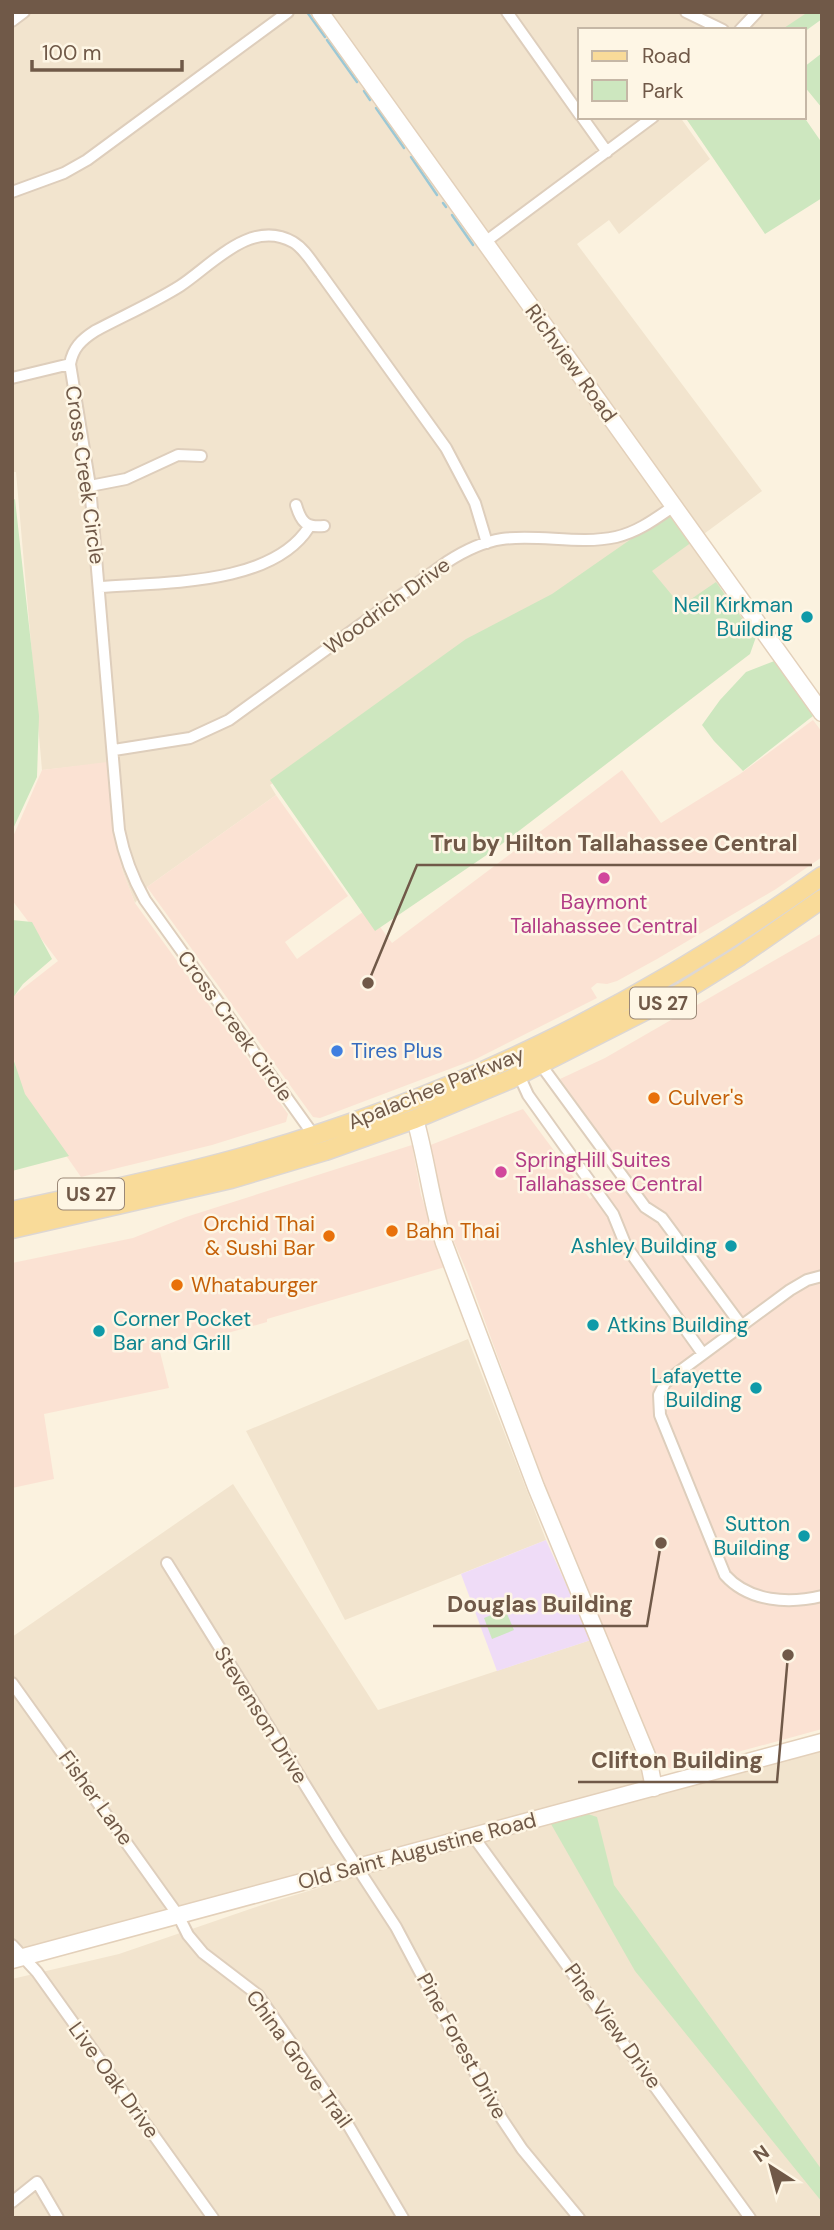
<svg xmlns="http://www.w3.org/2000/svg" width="834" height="2230" font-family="'DM Sans',sans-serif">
<rect width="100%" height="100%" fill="#fbf2df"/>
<path fill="#f2e4ce" d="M12 12H816L793 30H580V117H680L710 159 619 234 609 220 577 244 762 491 693 542 724 584 685 614 555 593 485 636 270 785 276 795 147 887 135 903 123 872 114 833 107 763 42 770 16 472H12Z
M468 1339 546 1540 345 1620 246 1431Z
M233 1484 378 1710 591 1640 646 1781 12 1953V1637Z
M822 1751V2218H12V1979L119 1954 268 1903 555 1818 613 1899 588 1811Z"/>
<path fill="#fbe2d3" d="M813 720 822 732V857L776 889 657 959 617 981 607 984 597 983 591 988 597 998 476 1059 320 1118 313 1117 147 887 276 795 348 896 285 942 297 959 367 909 392 943 622 770 661 823 740 774Z
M107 762 114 833 123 872 135 903 288 1114 286 1122 212 1145 81 1177 22 1092 12 1051V997L58 961 12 900V839L42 770Z
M822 933V1729L672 1770 654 1757 544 1484 467 1272 440 1209 428 1146 523 1109 590 1199 627 1172 560 1079 605 1058Z
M412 1145 421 1195 445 1267 267 1319V1322L160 1352 169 1388 44 1414 54 1479 12 1488V1263L133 1238 186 1217Z"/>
<path fill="#efdcf7" d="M546 1540 591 1640 497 1671 461 1574Z"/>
<path fill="#cde7bf" d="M808 12H822V19L804 32V30H781Z
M822 53V108L804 86V67Z
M685 117H804L822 143V198L765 234Z
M15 499 39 716 37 777 12 831V501Z
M670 512 692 542 652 571 681 606 716 582 756 637 750 654 494 850 375 931 270 780 466 639 552 594Z
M777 660 813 716 743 771 714 741 702 725 720 700 746 672Z
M12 920 32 922 52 959 23 984 12 999Z
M12 1055 25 1094 69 1156 12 1171Z
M505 1609 514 1630 492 1639 484 1618Z
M579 1811 597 1817 614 1885 822 2170V2202L635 1971 551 1824Z"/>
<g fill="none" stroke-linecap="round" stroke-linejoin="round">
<path stroke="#9cc8d5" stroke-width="2.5" d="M307 12 325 37
M327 40 357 82
M364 91 370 100
M376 108 404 148
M411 157 437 195
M443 203 446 207
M452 215 473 245"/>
<defs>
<path id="street" d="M507 12 580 115
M686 12 723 30
M12 21 24 12
M740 30 757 12
M582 117 607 152
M12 192 64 173 87 160 288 12
M485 242 653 117
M12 378 70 364
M90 486 126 479 178 455 201 456
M296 505C301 522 306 528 324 526
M100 587C162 582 272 586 309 527
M114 750 190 738 229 720 447 562C464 551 481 542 502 539 539 534 579 545 616 537 638 532 655 519 674 506
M537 1064 541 1065 645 1207 662 1218 741 1325
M518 1073 528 1095 613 1214 626 1246 703 1354
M315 1137 145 900C132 877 124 855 119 830L90 486 70 364C73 348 81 340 95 331 123 316 153 303 180 286 212 265 251 218 293 242 305 249 313 264 321 274L446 448 475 503 487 543
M822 1276 807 1280 790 1290 676 1374 665 1383 659 1395 660 1415 725 1575C749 1602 789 1604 822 1596
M167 1563 338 1838 396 1927 455 2038 502 2119 522 2149 579 2218
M12 1683 178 1915 188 1935 203 1953 258 1995 347 2123 403 2218
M473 1836 750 2218
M12 1945 37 1972 213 2218
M12 2202 37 2182 58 2218"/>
<path id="secondary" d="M320 12 822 713
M415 1119C427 1161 431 1202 444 1243L536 1487 648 1758 654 1788
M12 1960 822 1742"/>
<path id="primary" d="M12 1211C88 1194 164 1179 239 1158 456 1097 638 1007 822 876
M12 1229 231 1179 325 1151 415 1119 511 1079 684 991 740 956 822 899"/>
</defs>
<use href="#street" stroke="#decebc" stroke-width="14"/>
<use href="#secondary" stroke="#e3d0ba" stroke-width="19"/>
<use href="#primary" stroke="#ddd7d3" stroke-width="21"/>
<use href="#street" stroke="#fff" stroke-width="10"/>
<use href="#secondary" stroke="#fff" stroke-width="16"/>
<use href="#primary" stroke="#f9db99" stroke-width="18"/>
</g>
<g fill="#0f9aa8" stroke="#fef6e5" stroke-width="2.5">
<circle cx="807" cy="617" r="7"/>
<circle cx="731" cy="1246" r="7"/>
<circle cx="593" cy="1325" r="7"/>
<circle cx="99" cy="1331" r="7"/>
<circle cx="756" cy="1388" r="7"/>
<circle cx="804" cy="1536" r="7"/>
</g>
<g fill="#d1479c" stroke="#fef6e5" stroke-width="2.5">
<circle cx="604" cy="878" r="7"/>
<circle cx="501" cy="1172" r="7"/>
</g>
<circle fill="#3f7fe0" stroke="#fef6e5" stroke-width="2.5" cx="337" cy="1051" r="7"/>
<g fill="#e8710a" stroke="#fef6e5" stroke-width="2.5">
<circle cx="654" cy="1098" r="7"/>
<circle cx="392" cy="1231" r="7"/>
<circle cx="329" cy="1236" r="7"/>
<circle cx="177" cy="1285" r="7"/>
</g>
<g text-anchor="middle" stroke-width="5" stroke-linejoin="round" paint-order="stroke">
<g fill="#fef6e5" stroke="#9b8877" stroke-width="2">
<rect x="630" y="987.5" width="66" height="31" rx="5"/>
<rect x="58" y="1178.5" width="66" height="31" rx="5"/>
</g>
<g font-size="19" font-weight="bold" fill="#705948">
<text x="663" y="1010">US 27</text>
<text x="91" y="1201">US 27</text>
</g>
<g font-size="21" fill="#705948" stroke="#fef6e5">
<text transform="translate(571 363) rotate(54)" y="7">Richview Road</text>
<text transform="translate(85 475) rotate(82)" y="7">Cross Creek Circle</text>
<text transform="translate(387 606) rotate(-36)" y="7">Woodrich Drive</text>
<text transform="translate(235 1026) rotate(54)" y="7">Cross Creek Circle</text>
<text transform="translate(436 1088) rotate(-22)" y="7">Apalachee Parkway</text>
<text transform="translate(261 1715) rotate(58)" y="7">Stevenson Drive</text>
<text transform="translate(96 1798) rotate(54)" y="7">Fisher Lane</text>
<text transform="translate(417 1851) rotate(-15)" y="7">Old Saint Augustine Road</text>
<text transform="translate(613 2026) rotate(54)" y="7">Pine View Drive</text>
<text transform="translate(462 2046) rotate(61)" y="7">Pine Forest Drive</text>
<text transform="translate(299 2059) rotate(54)" y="7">China Grove Trail</text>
<text transform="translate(114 2080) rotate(54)" y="7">Live Oak Drive</text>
</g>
<g font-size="21" fill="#0d838f" stroke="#fef6e5" text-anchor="end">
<text x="793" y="612">Neil Kirkman<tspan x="793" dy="24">Building</tspan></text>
<text x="717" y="1253">Ashley Building</text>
<text x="113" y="1326" text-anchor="start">Corner Pocket<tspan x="113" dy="24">Bar and Grill</tspan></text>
<text x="607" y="1332" text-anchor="start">Atkins Building</text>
<text x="742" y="1383">Lafayette<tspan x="742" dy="24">Building</tspan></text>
<text x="790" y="1531">Sutton<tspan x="790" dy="24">Building</tspan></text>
</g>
<g font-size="21" fill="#b23c85" stroke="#fef6e5">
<text x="604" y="909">Baymont<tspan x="604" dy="24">Tallahassee Central</tspan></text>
<text x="515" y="1167" text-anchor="start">SpringHill Suites<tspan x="515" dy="24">Tallahassee Central</tspan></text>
</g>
<g font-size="21" fill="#366cbe" stroke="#fef6e5" text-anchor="start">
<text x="351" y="1058">Tires Plus</text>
</g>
<g font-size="21" fill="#c56008" stroke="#fef6e5" text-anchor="start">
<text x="668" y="1105">Culver's</text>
<text x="315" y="1231" text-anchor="end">Orchid Thai<tspan x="315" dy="24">&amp; Sushi Bar</tspan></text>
<text x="406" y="1238">Bahn Thai</text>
<text x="191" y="1292">Whataburger</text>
</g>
</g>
<path fill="none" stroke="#705948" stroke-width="2.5" d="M368 983L417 865H812M661 1543L647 1626H433M788 1655L777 1782H578"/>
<g fill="#705948" stroke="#fef6e5" stroke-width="2.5">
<circle cx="368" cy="983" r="7"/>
<circle cx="661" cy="1543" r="7"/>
<circle cx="788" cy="1655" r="7"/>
</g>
<g font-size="23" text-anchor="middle" font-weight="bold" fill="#705948" stroke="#fef6e5" stroke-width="5" stroke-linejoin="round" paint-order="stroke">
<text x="614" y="851">Tru by Hilton Tallahassee Central</text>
<text x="540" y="1612">Douglas Building</text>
<text x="677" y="1768">Clifton Building</text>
</g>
<rect width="834" height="2230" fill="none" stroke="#705948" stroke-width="28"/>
<rect x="578" y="28" width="228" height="91" fill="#fef6e5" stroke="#c5b7a6" stroke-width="2"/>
<rect x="592" y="51" width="35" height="10" fill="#f9db99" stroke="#c5b7a6" stroke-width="2"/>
<text x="642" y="63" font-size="21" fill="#705948">Road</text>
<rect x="592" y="80" width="35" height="21" fill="#cde7bf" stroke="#c5b7a6" stroke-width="2"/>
<text x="642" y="98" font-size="21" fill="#705948">Park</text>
<g transform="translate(771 2167) rotate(324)" stroke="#fef6e5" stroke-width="5" paint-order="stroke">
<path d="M0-5L12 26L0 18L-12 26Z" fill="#705948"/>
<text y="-10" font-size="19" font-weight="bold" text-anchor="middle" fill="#705948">N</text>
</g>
<path d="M32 60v10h150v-10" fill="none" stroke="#705948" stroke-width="3.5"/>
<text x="42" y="60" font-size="21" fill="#705948" stroke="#fef6e5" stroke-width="5" paint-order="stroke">100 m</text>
</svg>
